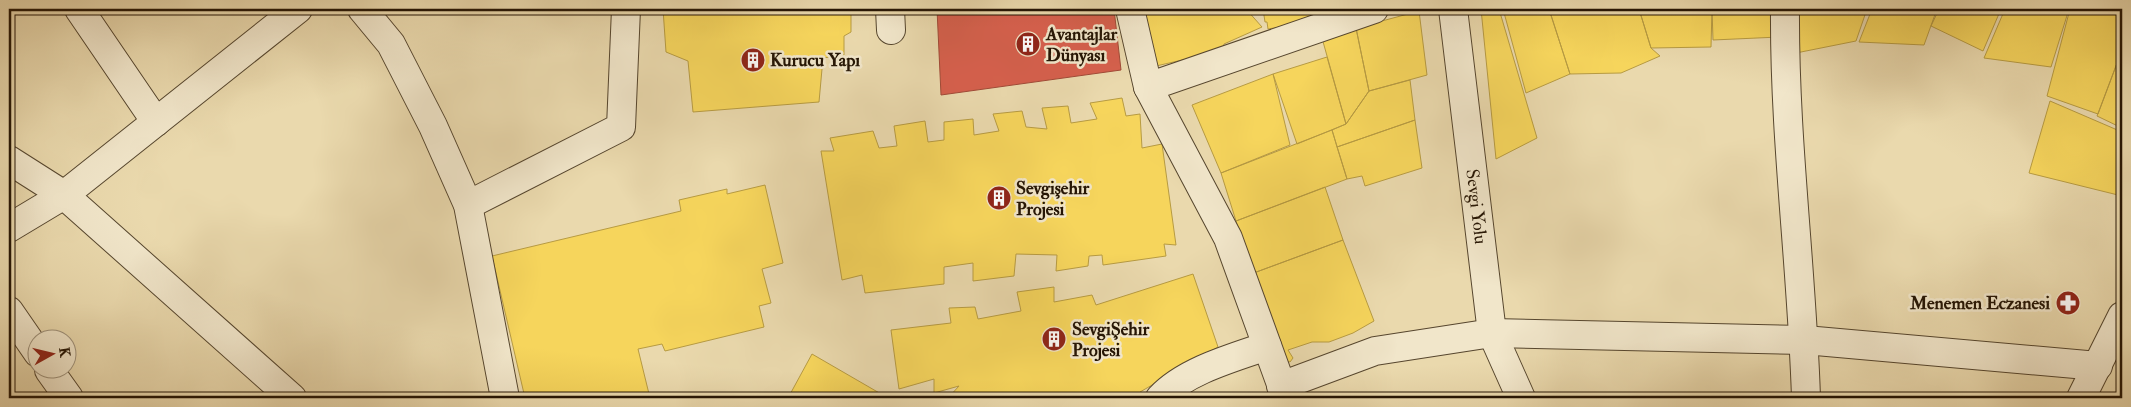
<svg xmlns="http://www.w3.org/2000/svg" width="2131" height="407" font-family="'IM FELL Double Pica',serif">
<rect width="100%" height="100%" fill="#ead9ad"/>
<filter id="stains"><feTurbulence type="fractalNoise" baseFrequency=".004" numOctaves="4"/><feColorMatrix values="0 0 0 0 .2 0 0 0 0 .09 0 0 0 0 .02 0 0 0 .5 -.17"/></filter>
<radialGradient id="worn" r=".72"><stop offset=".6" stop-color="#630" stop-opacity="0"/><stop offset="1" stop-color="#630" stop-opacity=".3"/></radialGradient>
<path fill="#f6d55c" stroke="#b79b42" d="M663 9H851V32L844 36V55L823 58 819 102 693 112 688 61 666 52Z
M1142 9H1246L1262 27 1224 44 1222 51 1156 66Z
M1263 9H1329V16L1301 19 1298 24 1268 29 1267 22H1265Z
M1481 9H1499L1537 138 1496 159Z
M1503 9H1549L1570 74 1526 93Z
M1549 9H1639L1651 48 1660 56 1621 73 1570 74Z
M1639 9H1712L1711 47 1651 48Z
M1712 9H1778L1779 37 1713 40Z
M1792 9H1867L1856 41 1791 54Z
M1872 9H1937L1924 45 1859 42Z
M1939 9H2001L1983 51 1931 26Z
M2005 9H2069L2051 67 1984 58Z
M2070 9H2122V50L2098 114 2047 96Z
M1419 11 1427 75 1369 91 1356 28Z
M1356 28 1369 91 1346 124 1322 38Z
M2122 50V128L2097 116Z
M1327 57 1346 124 1297 144 1273 74Z
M1273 74 1290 145 1221 173 1192 105Z
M1410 80 1415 120 1337 147 1332 130 1346 124 1369 91Z
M1122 98 1126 116 1140 114 1142 148 1162 144 1176 245 1164 244 1166 256 1103 265 1102 255 1089 256 1088 266 1056 271 1057 255 1016 254 1014 276 973 281V263L944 267V284L865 293 862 275 842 280 821 151H834L830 138 873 131 879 148 897 146 894 126 925 121 928 142 944 140V122L973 119 974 135 999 131 993 114 1022 111 1026 127 1047 129 1042 108 1068 106 1071 123 1097 119 1090 103Z
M2050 101 2122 132V196L2029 173Z
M1415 120 1422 168 1365 186 1362 176 1347 179 1337 147Z
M1332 130 1347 179 1236 221 1221 173Z
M765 185 783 263 762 269 771 303 759 306 764 327 665 351 662 344 638 349 650 398H525L492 256 681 211 679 200 727 189V194Z
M1325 187 1343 240 1251 274 1236 221Z
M1343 240 1374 321 1353 333 1329 342H1312L1288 350 1293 358 1290 362 1281 360 1251 274Z
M1193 274 1218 347 1140 392 1144 398H948L959 386 934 393V379L899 389 891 330 951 323 949 308 975 307 978 319 1021 311 1017 292 1054 287V302L1092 295 1096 305Z
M812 354 888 398H788Z"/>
<path fill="#d6604d" stroke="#a14a37" d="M937 9H1114L1121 70 941 95Z"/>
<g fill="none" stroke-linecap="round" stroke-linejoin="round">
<defs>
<g id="minor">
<path d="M79 9 156 122"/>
<path d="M362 9 391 44 433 126 468 205 505 398"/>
<path d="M890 9 891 30"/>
<path d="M1130 9 1148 87"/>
<path id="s1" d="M1453 9 1492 333 1521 398"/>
<path d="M1785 9C1784 139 1802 268 1806 398"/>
<path d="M9 160 64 195 292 398"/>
<path d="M468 205 621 127 626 9"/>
<path d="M9 228 64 195 298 9"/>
<path d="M9 311 38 353"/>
<path d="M49 370 69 398"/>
<path d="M1281 386 1375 351 1492 333 1805 340 2098 366"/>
<path d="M1160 398C1185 371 1232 358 1267 346"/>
<path d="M1286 398 1228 238 1148 87 1374 9"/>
<path d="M2081 398 2122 316"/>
</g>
</defs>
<use href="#minor" stroke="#56462e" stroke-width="30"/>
<use href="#minor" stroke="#f1e6ca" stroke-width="28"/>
</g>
<defs>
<symbol id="building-disc" viewBox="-11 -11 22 22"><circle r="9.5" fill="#8f2418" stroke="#f1e6ca"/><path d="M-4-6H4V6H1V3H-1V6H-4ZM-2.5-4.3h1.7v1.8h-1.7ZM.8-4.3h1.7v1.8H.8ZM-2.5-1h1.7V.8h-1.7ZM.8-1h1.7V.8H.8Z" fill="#fff"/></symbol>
<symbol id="pharmacy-disc" viewBox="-11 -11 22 22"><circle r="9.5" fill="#8f2418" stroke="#f1e6ca"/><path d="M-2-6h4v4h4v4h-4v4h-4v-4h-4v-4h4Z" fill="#fff"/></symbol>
</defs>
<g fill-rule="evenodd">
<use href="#building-disc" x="1014" y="30" width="28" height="28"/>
<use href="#building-disc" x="739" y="46" width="28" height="28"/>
<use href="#building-disc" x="985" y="184" width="28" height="28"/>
<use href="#pharmacy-disc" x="2054" y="289" width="28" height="28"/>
<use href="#building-disc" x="1040" y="325" width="28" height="28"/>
</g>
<g text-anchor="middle" stroke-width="5" stroke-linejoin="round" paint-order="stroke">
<g font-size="18" font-weight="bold" fill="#251504" stroke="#f1e6ca" text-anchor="start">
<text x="1046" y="40">Avantajlar<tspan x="1046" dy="21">Dünyası</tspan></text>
<text x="770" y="66">Kurucu Yapı</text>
<text x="1016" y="194">Sevgişehir<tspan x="1016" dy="21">Projesi</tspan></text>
<text x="2050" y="309" text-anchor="end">Menemen Eczanesi</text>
<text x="1072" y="335">SevgiŞehir<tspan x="1072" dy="21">Projesi</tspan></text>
</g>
<g font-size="18" fill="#251504" stroke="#f1e6ca">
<text dy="6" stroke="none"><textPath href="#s1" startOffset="199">Sevgi Yolu</textPath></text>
</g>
</g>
<rect width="2131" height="407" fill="none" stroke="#ead9ad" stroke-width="30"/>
<rect x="10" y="10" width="2111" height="387" fill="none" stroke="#251504" stroke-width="2.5"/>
<rect x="15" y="15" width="2101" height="377" fill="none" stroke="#251504"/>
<g transform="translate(52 354) rotate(82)"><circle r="24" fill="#f1e6ca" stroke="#9f927b"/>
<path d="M0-4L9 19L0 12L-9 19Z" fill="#8f2418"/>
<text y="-8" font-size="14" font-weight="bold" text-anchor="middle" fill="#251504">K</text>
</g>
<rect width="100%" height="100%" filter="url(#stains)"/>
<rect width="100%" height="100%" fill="url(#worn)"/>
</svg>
